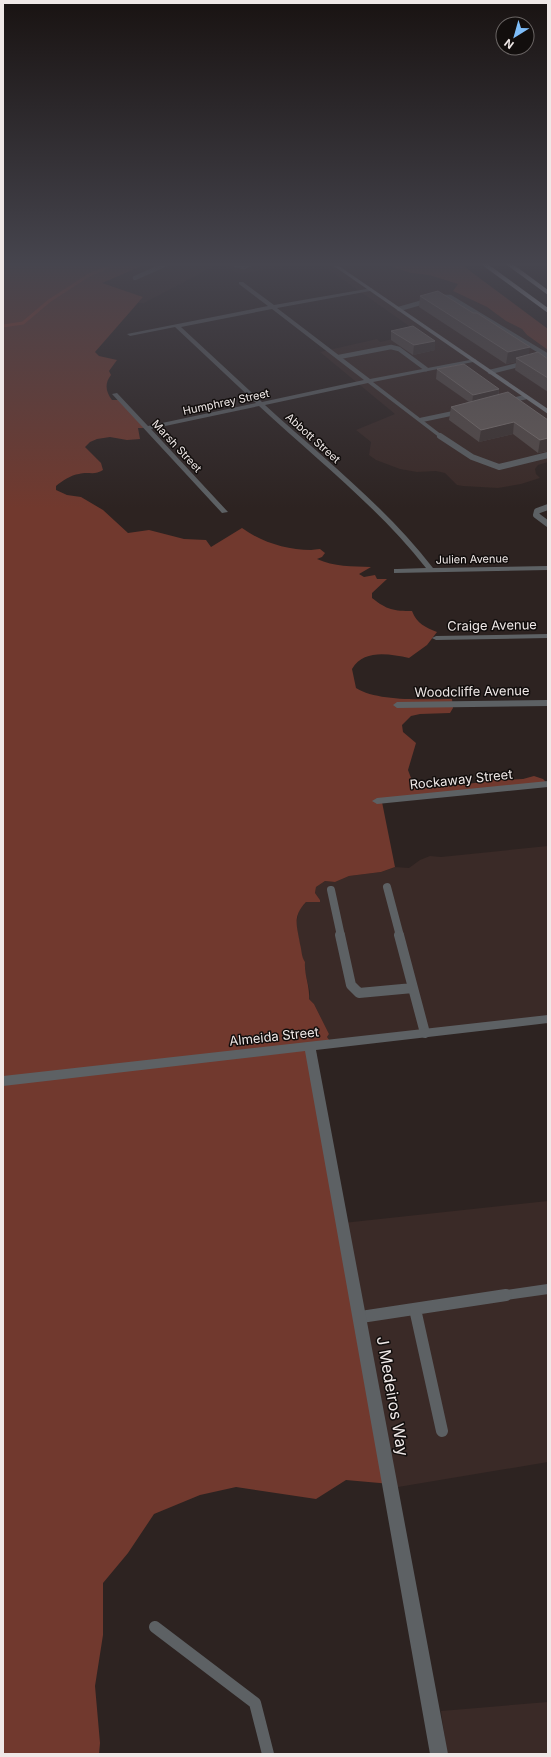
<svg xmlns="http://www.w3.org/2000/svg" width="551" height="1757" font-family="Inter,sans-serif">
<rect width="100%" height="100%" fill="#2d2321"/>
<path fill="#3a2a27" d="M151 262H306L239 274 220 263 144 303H138L143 297 101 283Z
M318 262H405H401L405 271 411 273 429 275 458 284 453 291 487 307 506 321 522 329 527 335 548 350V462L538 465 535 469 536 474 540 478 521 484 498 488 463 486 457 485 445 473 436 471 417 472 400 469 376 460 369 455 371 442 356 430 395 414 320 352 377 339 380 342 419 333Z
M548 846V1026L545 1022 330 1041 327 1037 329 1034 314 1004 309 999 310 992 305 972V962L301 956 300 945 296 924 299 910 306 902 320 900 315 893 316 887 325 881 335 882 349 876 381 872 395 867 409 868 420 860 430 856 441 857Z
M548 1201V1462L392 1488 343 1223Z
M548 1702V1754H447L441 1711Z"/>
<path fill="#71392e" d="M3 262H151L102 283 143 297 95 352 99 356 117 360 109 371 111 375C104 384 106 392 112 400H120L144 428H138L140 439 127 440 110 437 97 439 90 442 85 447 101 463 103 470C94 476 88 471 79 474 71 475 62 481 56 486V490L67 495 81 497 103 510 128 533 149 530 184 539 206 540 211 547 242 528C261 542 286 550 311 550 314 550 316 549 320 549L325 553 322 557 317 559C334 567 352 566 371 567L359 574 364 577 375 575 377 579H387L372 593V598C387 610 394 611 412 611 417 624 425 627 437 632L427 645 409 658C389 654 364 649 352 669L356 688C378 702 425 699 452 699L453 708 450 713 420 714 411 716 402 725 403 732 416 743 408 770 411 778 420 784 433 788 483 782 491 779 501 780 523 779 534 776 543 779 547 783 382 802 395 867 381 872 349 876 335 882 325 881 316 887 315 893 320 900V902H306C292 917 297 925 300 944 302 951 301 956 305 962 304 975 310 986 309 999L314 1004 329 1034 327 1037 330 1041 315 1047 391 1484 346 1480 316 1499 236 1487 200 1495 154 1514 128 1553 103 1583V1635L95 1686 100 1743 99 1754H3Z
M405 262H458L548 329V350L527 335 522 329 506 321 487 307 453 291 458 284 429 275 411 273 393 267 396 264Z"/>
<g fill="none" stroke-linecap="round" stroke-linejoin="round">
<path stroke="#953e2e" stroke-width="3" d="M3 326 23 323 49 301 89 275 120 262"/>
<path stroke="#5d6164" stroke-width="4.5" d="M225 262 244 267 255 262
M135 278 171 262
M399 309 441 297H450L548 356
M339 357 391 347 399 349 426 369
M490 372 526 363
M508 401 526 397
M421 420 459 412"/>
<path stroke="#5d6164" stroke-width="6" d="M440 436 472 457 499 467 548 455
M548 507 537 511 536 515 548 524"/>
<path stroke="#5d6164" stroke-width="8" d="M387 887 400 936
M331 890 341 936"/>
<path stroke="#5d6164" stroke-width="10" d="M340 935 351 985 359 993 413 988
M399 935 425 1033
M499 1296 548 1289"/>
<path stroke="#5d6164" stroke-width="12" d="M415 1309 442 1431
M361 1317 506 1295
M155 1627 255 1703 268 1754"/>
<path fill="#5d6164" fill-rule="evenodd" d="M239 282H243L274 305 372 288V290L370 291 277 308 370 379 475 359 476 360 473 362 373 382 442 435V437L440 438 368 383 265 405C323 458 385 506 433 568L548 566V570L394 573V569H397L426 568C378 507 316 459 259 406L151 429 228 512 222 513 112 394 117 393 148 426 256 403 175 327 130 336 127 334 268 306 239 284ZM272 309 364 380 262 402 181 327Z
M548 634V638L436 640 432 638 436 636Z
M548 700V706L397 708 393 705 397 702Z
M548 781V787L377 804 372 801 377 798Z
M548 1015V1023L316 1050 448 1754H430L305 1051 3 1086V1076Z"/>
<path fill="#7d8287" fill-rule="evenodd" d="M328 262H333L548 409V414Z"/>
<path fill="#aab2bb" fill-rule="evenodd" d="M478 262H485L548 308V313Z
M503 262H510L548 290V295Z"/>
</g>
<path fill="#554b49" d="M420 296 528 355 548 359V392L515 370 516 362 506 364 419 307Z
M391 331 435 350 413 355 391 340Z
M437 369 499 389V395L548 420V451L538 453 513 434 479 442 449 420 451 407 469 402 436 379Z"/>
<path fill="#3e3432" d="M435 341V350L413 355 414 345Z
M530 347 528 359 516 358V362L506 364 508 352Z
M499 389 498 399 472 405 473 395Z
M514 422 513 434 479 442 481 430Z
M548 438 547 451 538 453 540 440Z"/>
<path fill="#655c5a" stroke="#7b7270" d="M438 291 473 313H477L530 347 508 352 420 296Z
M413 326 435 341 414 345 391 331Z
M538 352 548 359V378L516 358Z
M464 364 499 389 473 395 437 369Z
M508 392 548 420V438L540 440 514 422 481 430 451 407Z"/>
<linearGradient id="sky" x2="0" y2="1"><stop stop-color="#191312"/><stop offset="0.52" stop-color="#46454e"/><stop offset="1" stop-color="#46454e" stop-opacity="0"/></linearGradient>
<rect width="551" height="508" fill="url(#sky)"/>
<g text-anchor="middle" stroke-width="3" stroke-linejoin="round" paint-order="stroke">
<g font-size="11" fill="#efe8e7" stroke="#120e0d">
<text transform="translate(226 402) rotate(-12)" y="4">Humphrey Street</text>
<text transform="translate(313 438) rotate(42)" y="4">Abbott Street</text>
<text transform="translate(177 446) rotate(47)" y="4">Marsh Street</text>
<text transform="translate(472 559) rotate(-1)" y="4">Julien Avenue</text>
</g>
<g font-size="13" fill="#efe8e7" stroke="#120e0d">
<text transform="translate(492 625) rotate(-1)" y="5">Craige Avenue</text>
<text transform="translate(472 691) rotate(-1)" y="5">Woodcliffe Avenue</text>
<text transform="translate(461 779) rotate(-6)" y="5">Rockaway Street</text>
<text transform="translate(274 1036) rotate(-6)" y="5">Almeida Street</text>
</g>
<g font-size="16" fill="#efe8e7" stroke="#120e0d">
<text transform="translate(393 1396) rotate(80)" y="6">J Medeiros Way</text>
</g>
</g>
<rect width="551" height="1757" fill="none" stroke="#efe8e7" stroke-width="8"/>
<g transform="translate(515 36) rotate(217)"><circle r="19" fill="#120e0d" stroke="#6a6564"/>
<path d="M0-3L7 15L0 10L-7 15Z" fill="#7ebdf9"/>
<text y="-6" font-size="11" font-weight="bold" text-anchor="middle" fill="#efe8e7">N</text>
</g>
</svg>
